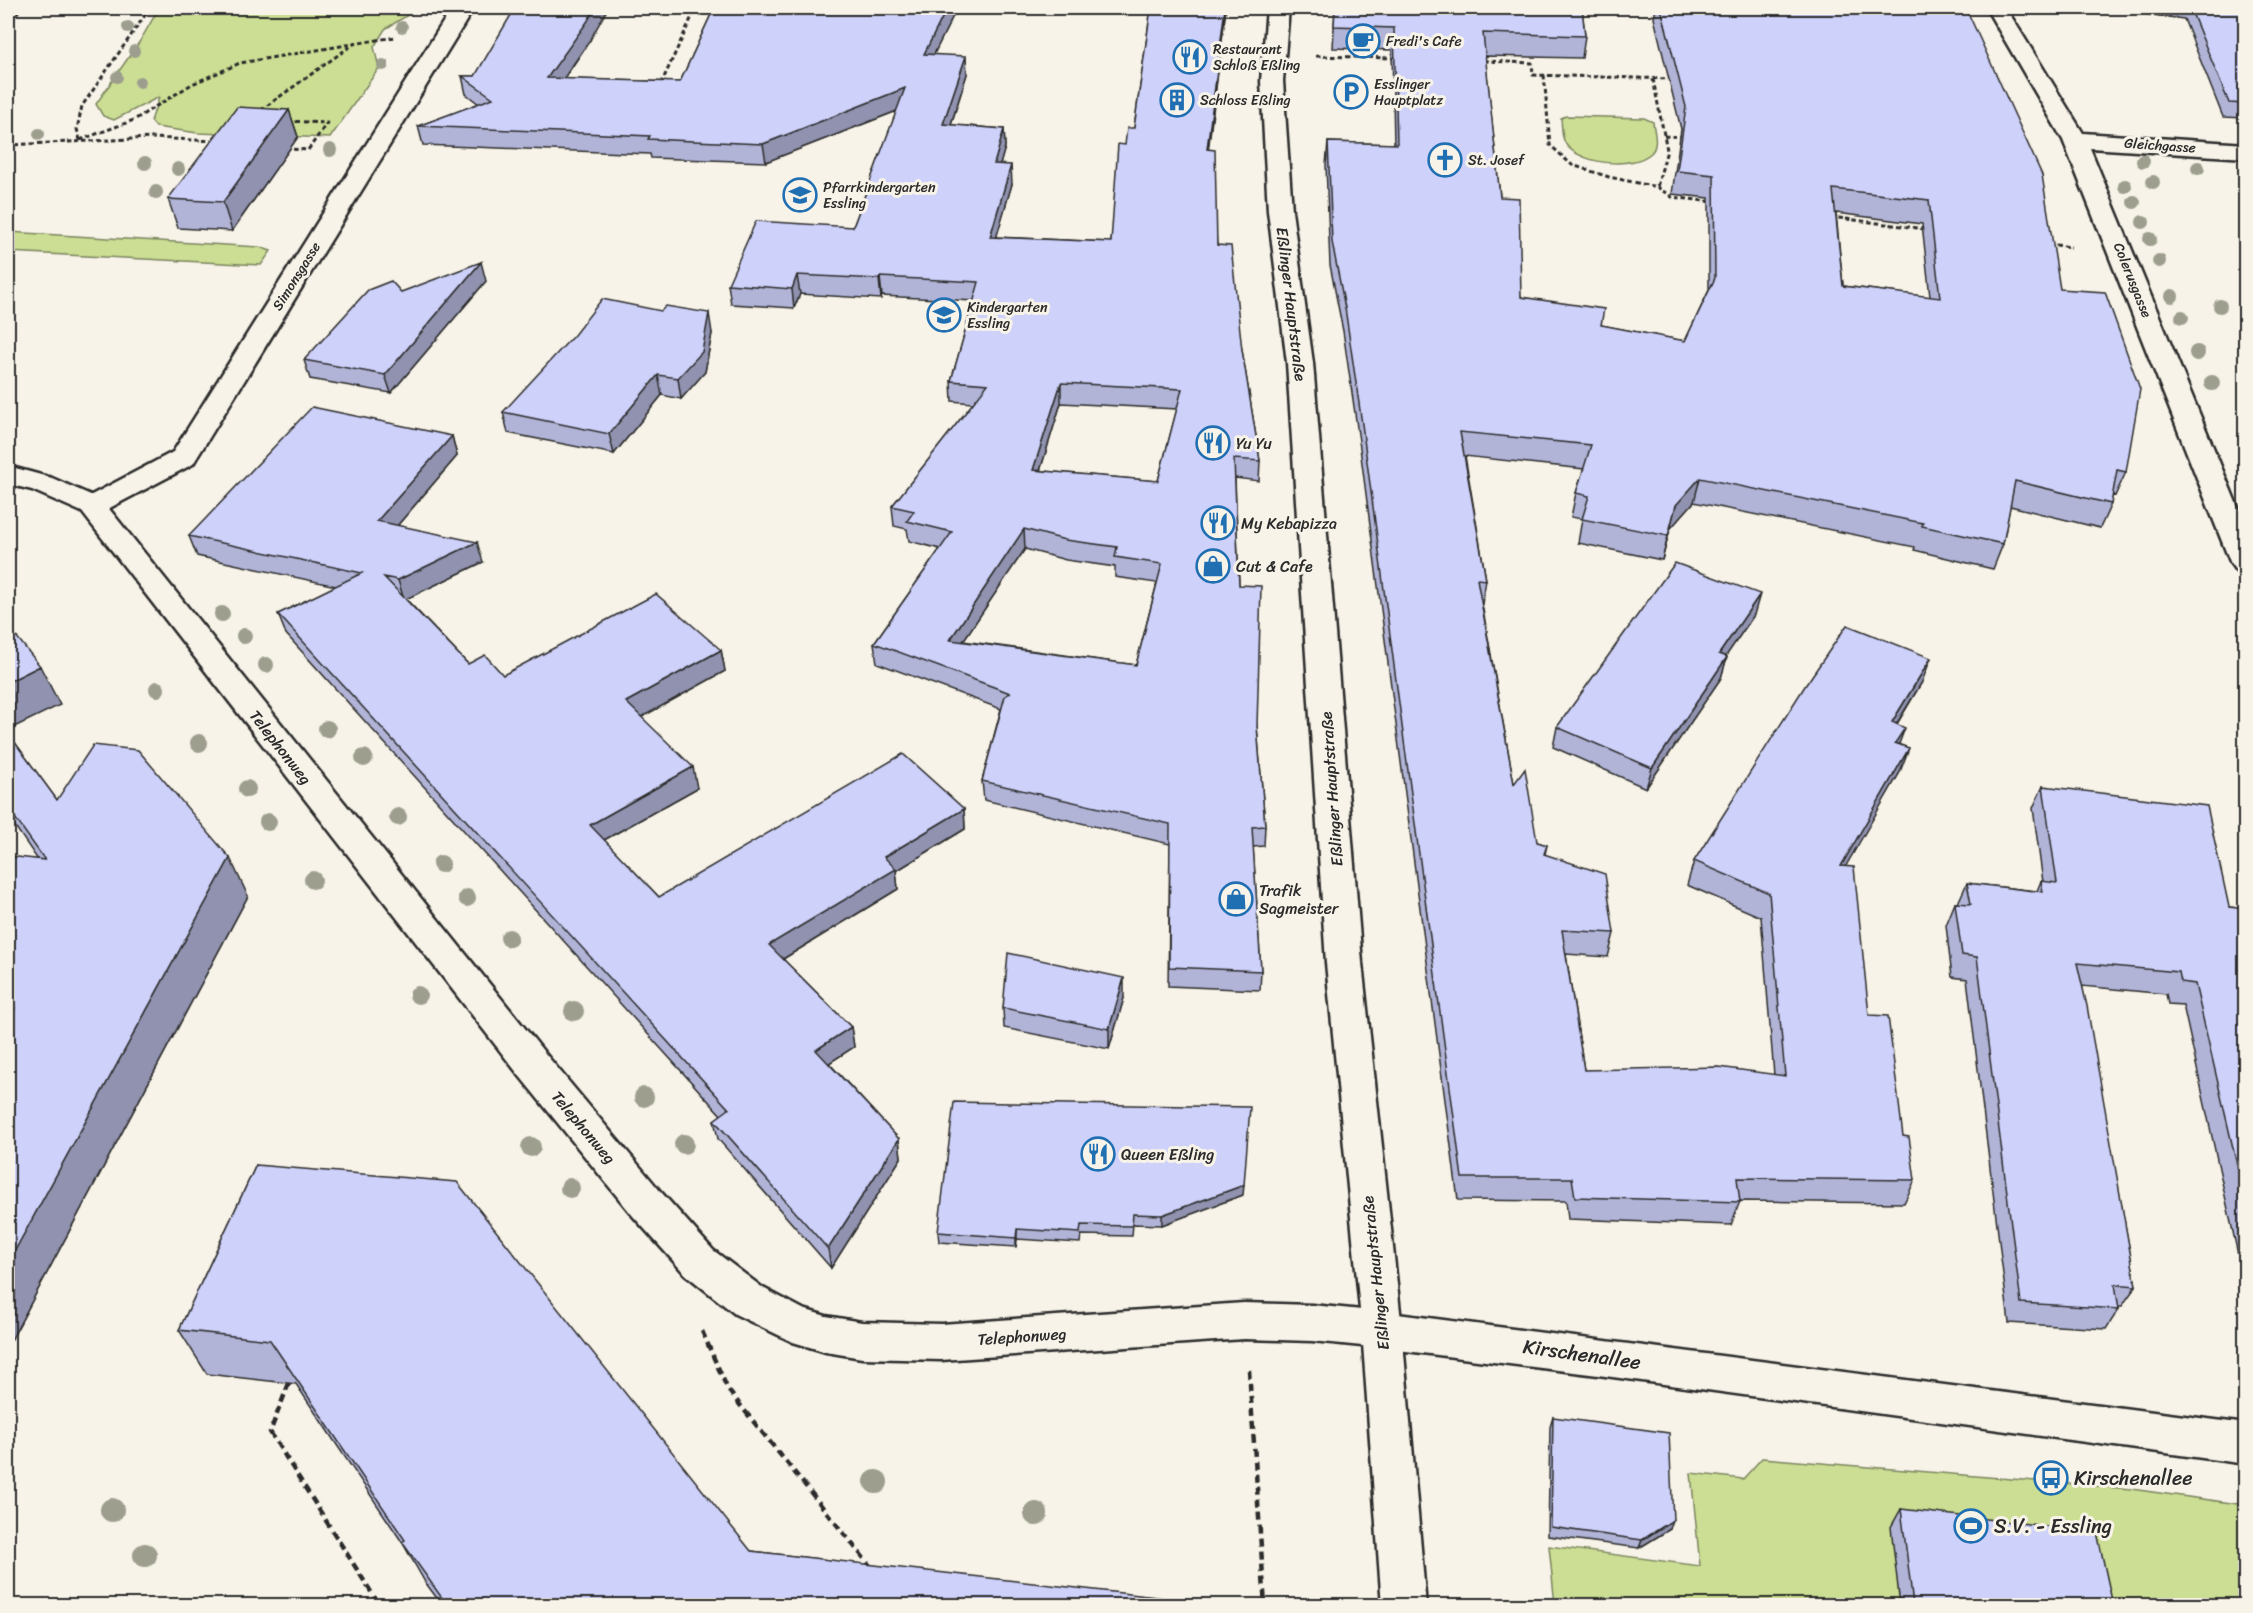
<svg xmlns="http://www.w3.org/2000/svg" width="2253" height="1613" font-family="Sriracha,sans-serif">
<rect width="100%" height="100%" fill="#f7f3e8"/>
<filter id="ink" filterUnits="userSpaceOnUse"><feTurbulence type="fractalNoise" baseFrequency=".0167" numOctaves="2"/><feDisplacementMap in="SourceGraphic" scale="12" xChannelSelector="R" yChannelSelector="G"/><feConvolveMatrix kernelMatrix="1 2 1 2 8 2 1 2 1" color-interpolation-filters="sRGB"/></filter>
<g filter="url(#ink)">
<path fill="#cbde93" stroke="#7b845f" stroke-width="1.5" d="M159 8H419L385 29 374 47 379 68 330 138 198 133 156 127 151 121 159 97 114 120 103 116 96 104 140 41Z
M1566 116 1644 118 1653 122C1654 132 1659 145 1651 153 1632 170 1583 164 1567 146 1561 139 1562 127 1561 118Z
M8 232 259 247 271 251 261 265 8 252Z
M1762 1458 2131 1489 2245 1505V1605H1555L1549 1546 1700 1566 1691 1473 1743 1479Z"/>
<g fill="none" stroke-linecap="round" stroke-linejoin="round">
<defs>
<path id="street" d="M452 8H474L193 464 102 512 92 515 82 512 78 506 82 500 173 452Z
M1986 8H2006L2083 133 2246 144V158L2090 148 2246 527V574L2236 571 2231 564 2063 140Z
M1382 1312 2246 1424V1464L1598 1375 1382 1348 1368 1343 1362 1330 1368 1317Z"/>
<path id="secondary" d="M8 466 52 478 102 500 544 1052 661 1192 713 1250 763 1288 803 1309 826 1316 862 1322 941 1324 1244 1303 1312 1305 1382 1312 1396 1317 1402 1330 1396 1343 1382 1348 1312 1341 1244 1339 941 1360 862 1358 826 1352 793 1342 735 1314 685 1274 633 1216 518 1074 82 512 32 490 8 484Z"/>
<path id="primary" d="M1267 8H1289L1283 81 1292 211 1313 363 1362 963 1402 1330 1426 1606H1382L1362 1330 1326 963 1287 363 1268 211 1261 81Z"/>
</defs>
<use href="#street" stroke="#2b2b2b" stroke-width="5"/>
<use href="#secondary" stroke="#2b2b2b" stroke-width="5"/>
<use href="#primary" stroke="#2b2b2b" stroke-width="5"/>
<path stroke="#2b2b2b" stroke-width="3" stroke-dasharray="4.5 3" stroke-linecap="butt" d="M17 14 19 8
M1316 56 1395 58
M1484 61 1532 63 1533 75 1672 79
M1544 75 1550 145 1572 165 1609 177 1657 187 1672 197 1713 202
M1653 79 1667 150 1657 187
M661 84 696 8
M261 110 355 43
M288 121 327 123 308 150 290 149
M1664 136 1684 137
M80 140 134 120 192 84 240 63 395 37
M80 140 77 129 82 106 150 8
M8 145 152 138 216 141
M1831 217 1925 229
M2048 244 2071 247"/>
<path stroke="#2b2b2b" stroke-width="4.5" stroke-dasharray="8 5" stroke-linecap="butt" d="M702 1331 728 1390 871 1567
M1249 1370 1265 1606
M289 1383 270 1432 380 1606
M1205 1604 1232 1606"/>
<use href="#street" fill="#f7f3e8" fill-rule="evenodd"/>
<use href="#secondary" fill="#f7f3e8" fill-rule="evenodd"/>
<use href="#primary" fill="#f7f3e8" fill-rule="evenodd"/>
</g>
<g fill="#9d9e8e">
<circle cx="128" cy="27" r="6"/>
<circle cx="402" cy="27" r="6"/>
<circle cx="134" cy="51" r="6"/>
<circle cx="383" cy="65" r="6"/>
<circle cx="117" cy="77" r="6"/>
<circle cx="140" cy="82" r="6"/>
<circle cx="39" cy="134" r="6"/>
<circle cx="330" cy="150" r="7"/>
<circle cx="2143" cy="161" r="7"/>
<circle cx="145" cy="163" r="7"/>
<circle cx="2198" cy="168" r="7"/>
<circle cx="178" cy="169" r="7"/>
<circle cx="2153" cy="182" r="7"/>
<circle cx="2125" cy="186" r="7"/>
<circle cx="156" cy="192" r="7"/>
<circle cx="2134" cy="202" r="7"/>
<circle cx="2143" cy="222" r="7"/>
<circle cx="2150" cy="239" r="7"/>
<circle cx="2159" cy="261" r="7"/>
<circle cx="2172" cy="296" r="7"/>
<circle cx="2220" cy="306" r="7"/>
<circle cx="2182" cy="317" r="7"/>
<circle cx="2197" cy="353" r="8"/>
<circle cx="2212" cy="383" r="8"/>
<circle cx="222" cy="614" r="8"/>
<circle cx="244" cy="636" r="8"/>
<circle cx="266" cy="665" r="8"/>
<circle cx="157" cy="689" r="8"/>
<circle cx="327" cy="729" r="9"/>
<circle cx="199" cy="743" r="9"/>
<circle cx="364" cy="758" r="9"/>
<circle cx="247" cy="789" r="9"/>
<circle cx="398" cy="817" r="9"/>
<circle cx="268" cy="822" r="9"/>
<circle cx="441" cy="864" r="9"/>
<circle cx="313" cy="880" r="9"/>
<circle cx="467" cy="898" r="9"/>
<circle cx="509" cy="938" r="9"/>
<circle cx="418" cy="995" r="9"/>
<circle cx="574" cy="1011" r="10"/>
<circle cx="644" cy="1097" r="10"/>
<circle cx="684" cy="1144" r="10"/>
<circle cx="531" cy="1147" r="10"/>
<circle cx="570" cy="1188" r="10"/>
<circle cx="876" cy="1482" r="12"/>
<circle cx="112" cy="1510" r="12"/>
<circle cx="1036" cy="1514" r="12"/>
<circle cx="145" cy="1555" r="12"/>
</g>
<path fill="#b1b4d7" stroke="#2b2b2b" stroke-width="1.5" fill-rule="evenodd" d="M714 8H957L934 54 967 74 951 125 1004 129 1005 147 1000 164 1012 184 996 237 1111 242 1125 145 1134 128 1151 8H1226L1208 149 1217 245 1242 350 1260 461 1259 481 1235 478 1239 585 1257 726 1265 826 1264 846 1253 847 1261 971 1260 990 1168 986 1170 844 984 800 982 781 1001 709 877 663 874 643 940 549 909 541 907 529 894 526 892 506 973 403 952 401 951 381 974 301 882 296 881 299 800 294 794 308 731 304 728 284 853 227 897 111 766 162 651 158 650 154 423 145 418 126 479 104 466 94 462 76H475L590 40 564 79 680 82ZM1061 403 1177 409 1158 481 1040 471ZM1025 549 1066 560 1115 567V577L1157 583 1136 665 963 641Z
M1335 8H1582L1585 36 1582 58 1485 56 1500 197 1521 297 1601 325 1685 341 1709 290V198L1672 194 1681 129 1654 18 1656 8H1661L2060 289 2126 472 2115 496 2112 495 2111 504 2100 528 2010 506 2003 544 1993 569 1914 550 1915 547 1694 502 1670 529 1662 560 1578 543 1582 519 1571 517 1576 493 1584 469 1465 456 1486 580 1482 604 1514 784 1537 842 1547 845 1545 854 1614 933 1608 957 1566 954 1584 1070 1774 1075 1761 917 1687 885 1694 861 1922 682 1897 724 1899 744 1900 772 1845 866 1869 1015 1915 1180 1904 1203 1740 1201 1731 1225 1568 1219 1566 1201 1458 1200 1360 448 1343 331 1330 265 1326 165 1328 142 1394 144 1392 50 1333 48ZM1836 213 1922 224 1930 297 1843 286Z
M2095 8H2246V118L2223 117 2184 19Z
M289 110 298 137 232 231 178 228 168 199Z
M486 281 391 393 310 379 304 360Z
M712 333 705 372 681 399 662 395 614 454 508 433 503 412Z
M452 436 457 456 397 526 483 562 406 599 468 664 503 675 721 650 725 671 641 717 697 788 604 840 659 897 964 809 965 829 896 871 898 889 783 959 851 1027 854 1047 829 1063 899 1139 901 1158 831 1268 718 1139 714 1120 721 1115 286 634 278 614 336 586 197 556 189 536Z
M1754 615 1725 657H1727L1721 678 1646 788 1553 747 1557 727Z
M8 733 57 800 248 896 8 1346V856L38 860 8 816Z
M2043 786 2229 907 2246 909V1291L2183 1005 2168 1004 2166 994 2082 986 2136 1286 2122 1306H2119V1309L2106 1329 2009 1323 1967 979 1952 977 1946 925 1955 903H1958L1967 883 2037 891 2041 881 2043 882 2033 808Z
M1124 998 1109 1049 1004 1028 1003 1008Z
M256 1165 751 1551 1209 1605H442L425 1582 402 1542 296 1384 207 1374 179 1330Z
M1243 1195 1162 1225 1133 1224 1132 1236 1081 1235 1080 1243 1017 1239 1016 1247 939 1242 938 1232Z
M1553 1417 1670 1529 1639 1548 1548 1536 1550 1427Z
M1901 1509 2113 1605H1900L1891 1527Z"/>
<path fill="#9092af" stroke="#2b2b2b" stroke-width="1.5" d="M595 8H608L590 40 551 97 547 78Z
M947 8H957L925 72 924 54Z
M1225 8H1226L1206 168 1207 149Z
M966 56 967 74 945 143 943 124Z
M905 88 907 107 766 162 763 144Z
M289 110 298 137 232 231 223 202Z
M1004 129 1005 147 995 183 994 164Z
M1011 165 1012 184 991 256 990 237Z
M481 262 486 281 391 393 385 375Z
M797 275 800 294 794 308 792 289Z
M880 277 882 296 881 299 879 279Z
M709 313 712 333 705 372 681 399 678 378Z
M658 375 662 395 614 454 609 434Z
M1061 383V403L1034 490 1033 470Z
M452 436 457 456 384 541 377 521Z
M1700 478 1694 502 1670 529 1662 560 1676 505Z
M1024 529 1025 549 951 659 950 640Z
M477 542 483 562 404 600 398 580Z
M1760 594 1754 615 1713 675 1719 654Z
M721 650 725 671 631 723 626 702Z
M1727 657 1721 678 1646 788 1652 768Z
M1931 658 1922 682 1883 746 1892 722Z
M40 666 60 705 8 730V682Z
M1905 728 1896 752 1895 743Z
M1909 748 1900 772 1832 890 1841 866Z
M693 767 697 788 595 845 590 825Z
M964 809 965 829 896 871 898 889 773 965 769 945 884 857Z
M230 858 248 896 8 1346V1263Z
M1124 978V998L1109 1049V1029Z
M851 1027 854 1047 820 1069 816 1050Z
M899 1139 901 1158 831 1268 828 1249Z
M1244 1185 1243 1195 1162 1225V1215Z
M1017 1229V1239L1016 1247V1238Z
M1673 1520 1670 1529 1639 1548 1642 1540Z"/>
<path fill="#ced1fa" stroke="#2b2b2b" stroke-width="1.5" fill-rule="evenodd" d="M515 8H595L587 22 547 78 680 82 714 8H947L924 54 966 56 943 124 1004 129 994 164 1011 165 990 237 1111 242 1118 144 1125 145 1127 128H1134L1151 8H1225L1207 149 1215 150 1217 245 1231 246 1242 350 1260 461 1234 459 1239 585 1261 586 1257 726 1265 826 1252 827 1261 971 1169 967 1170 824 982 781 1005 696 1010 693 874 643 952 532 907 521 914 511 892 506 988 384 951 381 979 282 880 277 879 279 797 275 792 289 728 284 756 221 853 227 905 88 763 144 648 139 650 136 418 126 493 98 462 76H475ZM1061 383 1182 389 1158 481 1033 470ZM1024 529 1065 540 1117 547 1115 557 1162 564 1136 665 950 640Z
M1335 8H1582L1585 36 1483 33 1500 197 1519 198 1521 297 1604 309 1601 325 1685 341 1715 278 1714 175 1677 171 1686 107 1661 8H1964L1970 17 2042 175 2060 289 2105 292 2140 389 2126 472 2117 470 2111 504 2015 481 2003 544 1922 526 1923 523 1700 478 1676 505 1668 536 1582 519 1589 496 1576 493 1591 445 1460 432 1486 580 1477 579 1514 784 1525 769 1537 842 1547 845 1544 854 1605 874 1614 933 1562 930 1584 1070 1719 1067 1785 1076 1769 893 1694 861 1805 686 1847 625 1931 658 1892 722 1905 728 1895 743 1909 748 1841 866 1854 867 1869 1015 1888 1016 1903 1136 1909 1137 1915 1180 1737 1178 1740 1202 1575 1197 1572 1178H1462L1362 424 1345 308 1332 242 1328 142 1397 144 1394 28 1334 26ZM1833 189 1929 200 1940 298 1843 286Z
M2190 8H2246V104L2229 103Z
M237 107 289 110 223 202 168 199Z
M481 262 385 375 304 360 368 290 391 281 401 292Z
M602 299 661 311 666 306 709 313 702 352 678 378 658 375 609 434 503 412 574 335Z
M312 407 452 436 377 521 477 542 398 580 384 577 468 664 485 655 503 675 656 594 721 650 626 702 693 767 590 825 659 897 903 754 964 809 884 857 896 869 769 945 851 1027 816 1050 899 1139 828 1249 714 1120 729 1109 278 614 362 573 189 536Z
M1675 563 1760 594 1719 654 1727 657 1652 768 1557 727Z
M8 626 40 666 8 682Z
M8 733 57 800 93 745 138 750 230 858 8 1263V1021L15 1008H8V856L45 860 8 808Z
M2043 786 2207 806 2229 907 2246 909V1204L2195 984 2181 982 2179 972 2077 963 2087 1006 2136 1286 2115 1284 2119 1309 2021 1303 1977 957 1962 955 1955 903 1971 904 1967 883 2043 892 2041 881 2057 883Z
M1008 953 1124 978 1109 1029 1003 1008Z
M954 1102 1250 1107 1244 1185 1162 1215 1133 1214 1132 1226 1081 1225 1080 1233 1017 1229 1016 1238 938 1232Z
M256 1165 457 1182 751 1551 1209 1603V1605H447L402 1542 405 1540 270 1340 179 1330Z
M1553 1417 1669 1433 1673 1520 1642 1540 1551 1527Z
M1901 1509 2097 1532 2113 1605H1925L1913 1604Z"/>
</g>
<defs>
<symbol id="cafe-ring" viewBox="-11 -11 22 22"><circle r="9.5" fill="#f7f3e8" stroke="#1f6fb2" stroke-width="1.5"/><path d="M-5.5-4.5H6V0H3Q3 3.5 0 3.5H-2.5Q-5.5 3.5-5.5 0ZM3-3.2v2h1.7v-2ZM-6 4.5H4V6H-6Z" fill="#1f6fb2"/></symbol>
<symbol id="restaurant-ring" viewBox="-11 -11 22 22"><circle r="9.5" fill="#f7f3e8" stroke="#1f6fb2" stroke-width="1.5"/><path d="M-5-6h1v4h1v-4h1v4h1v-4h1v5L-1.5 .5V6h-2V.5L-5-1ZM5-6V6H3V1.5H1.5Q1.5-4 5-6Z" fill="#1f6fb2"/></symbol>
<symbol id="parking-ring" viewBox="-11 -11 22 22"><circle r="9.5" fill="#f7f3e8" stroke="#1f6fb2" stroke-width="1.5"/><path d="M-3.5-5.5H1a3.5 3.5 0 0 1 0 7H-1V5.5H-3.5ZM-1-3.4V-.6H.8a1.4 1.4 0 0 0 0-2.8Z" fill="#1f6fb2"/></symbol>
<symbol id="building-ring" viewBox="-11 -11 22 22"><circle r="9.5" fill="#f7f3e8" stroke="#1f6fb2" stroke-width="1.5"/><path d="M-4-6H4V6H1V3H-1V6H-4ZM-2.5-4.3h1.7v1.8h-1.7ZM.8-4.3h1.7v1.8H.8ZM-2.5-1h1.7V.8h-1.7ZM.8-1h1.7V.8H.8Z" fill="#1f6fb2"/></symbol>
<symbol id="church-ring" viewBox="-11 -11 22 22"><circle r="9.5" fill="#f7f3e8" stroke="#1f6fb2" stroke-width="1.5"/><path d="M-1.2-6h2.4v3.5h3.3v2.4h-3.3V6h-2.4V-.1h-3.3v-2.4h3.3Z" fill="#1f6fb2"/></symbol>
<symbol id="school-ring" viewBox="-11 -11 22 22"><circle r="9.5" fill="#f7f3e8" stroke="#1f6fb2" stroke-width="1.5"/><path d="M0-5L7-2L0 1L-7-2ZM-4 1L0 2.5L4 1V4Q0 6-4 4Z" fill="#1f6fb2"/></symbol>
<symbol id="shop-ring" viewBox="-11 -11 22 22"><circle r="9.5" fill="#f7f3e8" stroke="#1f6fb2" stroke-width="1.5"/><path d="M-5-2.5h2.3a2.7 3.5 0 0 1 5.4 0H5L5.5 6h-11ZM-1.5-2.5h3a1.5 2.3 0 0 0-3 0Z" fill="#1f6fb2"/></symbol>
<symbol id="bus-ring" viewBox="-11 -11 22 22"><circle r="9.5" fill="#f7f3e8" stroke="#1f6fb2" stroke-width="1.5"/><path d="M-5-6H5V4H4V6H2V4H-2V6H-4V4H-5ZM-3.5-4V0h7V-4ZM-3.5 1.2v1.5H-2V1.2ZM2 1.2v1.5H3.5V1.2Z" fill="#1f6fb2"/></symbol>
<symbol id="stadium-ring" viewBox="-11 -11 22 22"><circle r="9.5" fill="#f7f3e8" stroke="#1f6fb2" stroke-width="1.5"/><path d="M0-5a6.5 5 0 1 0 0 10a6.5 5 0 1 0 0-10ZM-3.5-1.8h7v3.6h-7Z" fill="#1f6fb2"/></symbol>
</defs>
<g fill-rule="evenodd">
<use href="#cafe-ring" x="1344" y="22" width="38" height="38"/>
<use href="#restaurant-ring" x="1171" y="38" width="38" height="38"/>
<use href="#parking-ring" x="1332" y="73" width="38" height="38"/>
<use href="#building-ring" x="1158" y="81" width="38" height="38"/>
<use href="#church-ring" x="1426" y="141" width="38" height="38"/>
<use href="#school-ring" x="781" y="176" width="38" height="38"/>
<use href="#school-ring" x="925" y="296" width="38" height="38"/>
<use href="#restaurant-ring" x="1194" y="424" width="38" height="38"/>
<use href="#restaurant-ring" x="1199" y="504" width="38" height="38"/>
<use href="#shop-ring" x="1194" y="547" width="38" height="38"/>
<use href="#shop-ring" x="1217" y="880" width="38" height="38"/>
<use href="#restaurant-ring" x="1079" y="1135" width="38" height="38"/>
<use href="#bus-ring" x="2032" y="1459" width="38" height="38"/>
<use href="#stadium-ring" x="1952" y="1507" width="38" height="38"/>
</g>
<g text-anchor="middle" stroke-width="6" stroke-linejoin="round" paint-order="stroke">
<g font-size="14" fill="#2b2b2b" stroke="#f7f3e8" text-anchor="start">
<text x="1386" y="46">Fredi's Cafe</text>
<text x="1213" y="54">Restaurant<tspan x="1213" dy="16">Schloß Eßling</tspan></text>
<text x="1374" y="89">Esslinger<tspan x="1374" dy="16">Hauptplatz</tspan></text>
<text x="1200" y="105">Schloss Eßling</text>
<text x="1468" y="165">St. Josef</text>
<text x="823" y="192">Pfarrkindergarten<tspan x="823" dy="16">Essling</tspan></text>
<text x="967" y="312">Kindergarten<tspan x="967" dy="16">Essling</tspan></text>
</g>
<g font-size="14" fill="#2b2b2b" stroke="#f7f3e8">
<text transform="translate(2160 145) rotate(4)" y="5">Gleichgasse</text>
<text transform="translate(296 276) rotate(-58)" y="5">Simonsgasse</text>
<text transform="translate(2133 280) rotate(68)" y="5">Colerusgasse</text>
</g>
<g font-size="16" fill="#2b2b2b" stroke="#f7f3e8">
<text transform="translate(1292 304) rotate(83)" y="6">Eßlinger Hauptstraße</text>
<text transform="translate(281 747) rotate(52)" y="6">Telephonweg</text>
<text transform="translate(1331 789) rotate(-94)" y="6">Eßlinger Hauptstraße</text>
<text transform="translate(584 1127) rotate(50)" y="6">Telephonweg</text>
<text transform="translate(1375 1273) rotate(-96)" y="6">Eßlinger Hauptstraße</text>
<text transform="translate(1022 1336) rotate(-4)" y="6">Telephonweg</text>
</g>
<g font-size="16" fill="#2b2b2b" stroke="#f7f3e8" text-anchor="start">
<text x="1236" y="449">Yu Yu</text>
<text x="1241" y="529">My Kebapizza</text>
<text x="1236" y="572">Cut &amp; Cafe</text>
<text x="1259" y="896">Trafik<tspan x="1259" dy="18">Sagmeister</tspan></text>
<text x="1121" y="1160">Queen Eßling</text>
</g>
<g font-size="20" fill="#2b2b2b" stroke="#f7f3e8">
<text transform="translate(1582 1354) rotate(8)" y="7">Kirschenallee</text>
</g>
<g font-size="20" fill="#2b2b2b" stroke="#f7f3e8" text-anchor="start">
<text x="2074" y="1485">Kirschenallee</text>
<text x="1994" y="1533">S.V. - Essling</text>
</g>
</g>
<rect width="2253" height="1613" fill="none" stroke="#f7f3e8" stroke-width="30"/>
<rect x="15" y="15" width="2223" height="1583" fill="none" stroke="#2b2b2b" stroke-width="2" filter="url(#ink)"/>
</svg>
